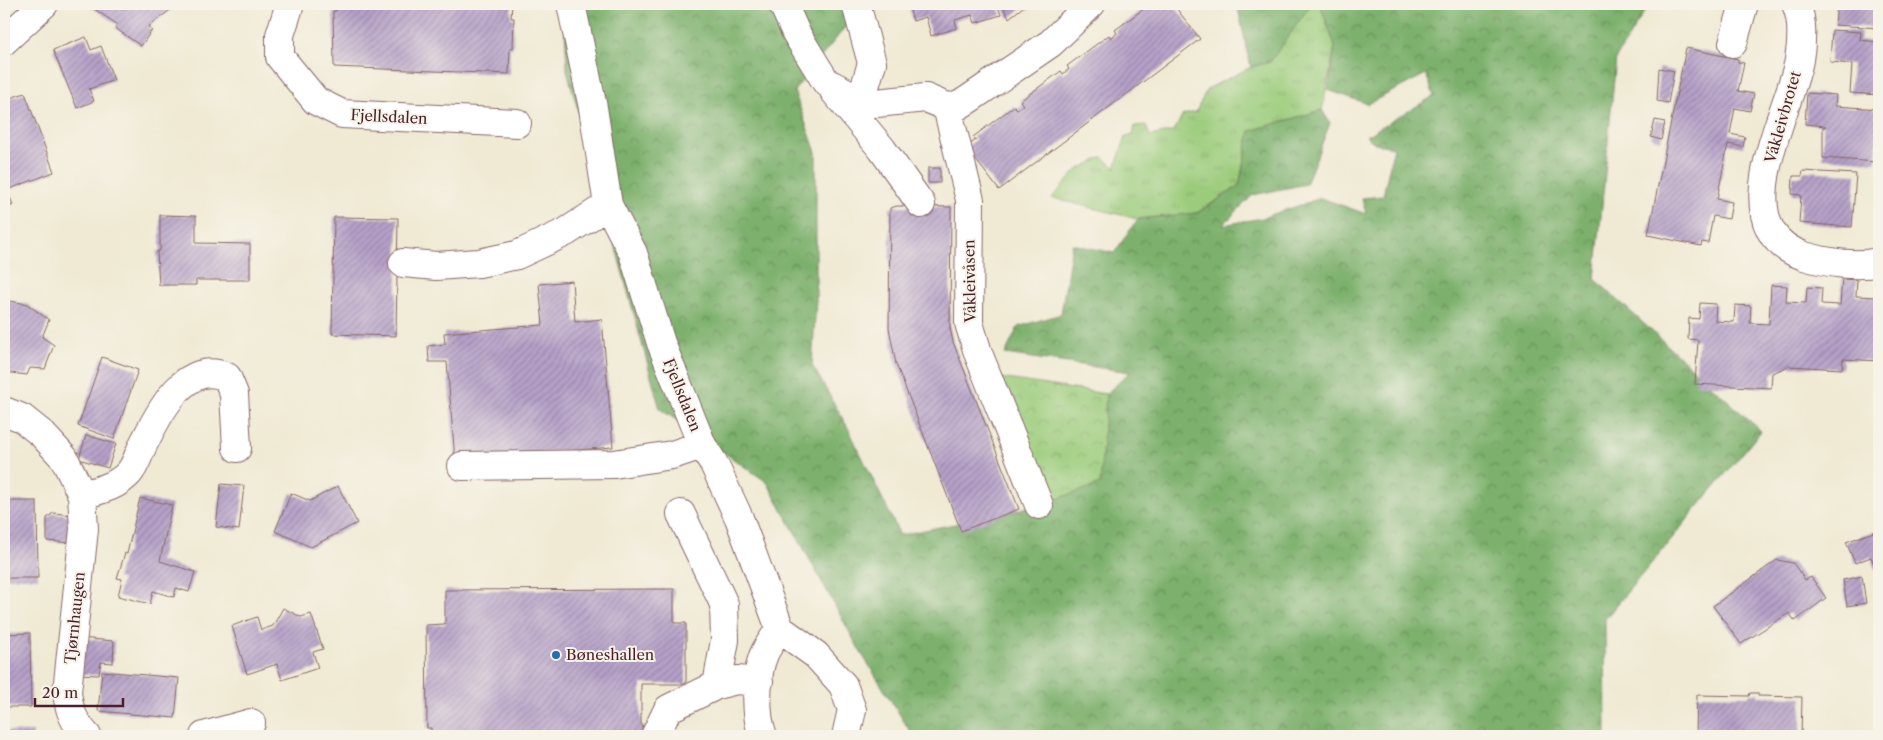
<svg xmlns="http://www.w3.org/2000/svg" width="1883" height="740" font-family="'Libre Caslon Text',serif">
<defs>
<pattern id="grass-tufts" width="24" height="20" patternUnits="userSpaceOnUse" patternTransform="scale(1.25)"><rect width="24" height="20" fill="#9bcc7c"/><path d="M3 7l-1-3M5 7V3M7 7l1-3M15 17l-1-3M17 17v-4M19 17l1-3" fill="none" stroke="#87af6b"/></pattern>
<pattern id="forest-crowns" width="20" height="18" patternUnits="userSpaceOnUse" patternTransform="scale(1.25)"><rect width="20" height="18" fill="#7cb06c"/><path d="M2 6a3 3 0 1 1 6 0M12 15a3 3 0 1 1 6 0" fill="none" stroke="#688f59"/></pattern>
<pattern id="park-crowns" width="20" height="18" patternUnits="userSpaceOnUse" patternTransform="scale(1.25)"><rect width="20" height="18" fill="#9bcc7c"/><path d="M2 6a3 3 0 1 1 6 0M12 15a3 3 0 1 1 6 0" fill="none" stroke="#87af6b"/></pattern>
<pattern id="building-hatch" width="6" height="6" patternUnits="userSpaceOnUse" patternTransform="scale(1.25)"><rect width="6" height="6" fill="#b6a1c9"/><path d="M-1 1l2-2M0 6l6-6M5 7l2-2" fill="none" stroke="#9683a3"/></pattern>
</defs>
<rect width="100%" height="100%" fill="#f7f3e8"/>
<filter id="ink" filterUnits="userSpaceOnUse"><feTurbulence type="fractalNoise" baseFrequency=".02" numOctaves="2"/><feDisplacementMap in="SourceGraphic" scale="10" xChannelSelector="R" yChannelSelector="G"/><feConvolveMatrix kernelMatrix="1 2 1 2 8 2 1 2 1" color-interpolation-filters="sRGB"/></filter>
<filter id="wash" filterUnits="userSpaceOnUse"><feTurbulence type="fractalNoise" baseFrequency=".0096" numOctaves="4" result="noise"/><feDisplacementMap in="SourceGraphic" scale="20" xChannelSelector="R" yChannelSelector="G"/><feGaussianBlur stdDeviation="1.12" result="paint"/><feColorMatrix in="noise" values="0 0 0 0 0 0 0 0 0 0 0 0 0 0 0 0 0 1.4 0 .05"/><feComposite in="paint" operator="in"/></filter>
<g filter="url(#wash)">
<rect width="100%" height="100%" fill="#f0ead4"/>
<path fill="url(#grass-tufts)" stroke="#727654" d="M1310 4H1320L1335 46 1322 110 1250 131 1239 186 1197 213 1138 219 1052 198 1077 170 1103 157 1115 168 1126 137 1133 135 1135 126 1146 125 1150 136 1174 131 1183 115 1196 112 1207 89 1251 67 1265 63Z"/>
<path fill="url(#forest-crowns)" stroke="#63684c" d="M564 4H841L850 21 794 91 816 152V300L812 365 847 426 900 535 1005 514 1100 484 1106 394 1130 372 1005 354 1018 327 1061 314 1072 244 1114 253 1138 219 1197 213 1239 186 1250 131 1322 110 1330 123 1306 184 1253 195 1223 225 1262 218 1321 198 1366 214 1362 198 1383 196 1394 147 1376 144 1366 136 1434 96 1426 74 1368 104 1328 90 1335 46 1320 4H1649L1616 58 1595 279 1761 431 1605 619 1606 736H913L860 651 767 482 660 409 567 70Z
M1237 4H1311L1270 62 1251 67Z"/>
<path fill="url(#park-crowns)" stroke="#727654" d="M987 376 1106 394 1100 484 1039 505Z"/>
<g id="blocks">
<path fill="url(#building-hatch)" d="M87 4H113L122 9 125 4H170L174 7 148 27 152 30 141 46 115 28 118 25Z
M336 4H512L511 18H514L513 48H510L509 74 334 67 333 11H336Z
M908 4H997L1001 15 975 23 972 15 955 20 957 28 931 36 926 17 913 21Z
M1001 4H1027L1009 18Z
M1150 4H1173L1200 39 999 190 966 147 976 140 973 137 1014 106 1017 109 1023 105 1020 101 1061 71 1063 74 1069 69 1067 66 1109 35 1111 38 1117 33 1115 30Z
M1837 4H1879V28L1835 25Z
M1832 30 1861 32 1860 40 1879 42V95L1850 93 1852 64 1830 62Z
M86 37 91 50 101 46 114 80 89 89 94 101 77 108 53 50Z
M1686 48 1738 59V62L1744 63 1738 91 1754 94 1750 111 1735 108 1730 134 1745 137 1743 147 1728 144 1717 199 1732 202 1729 219 1713 216 1708 243 1702 242 1701 246 1648 235Z
M1659 68 1674 71 1668 103 1657 101Z
M25 93 54 172 7 190 13 205 4 208V100Z
M1807 93 1836 95 1835 106 1879 109 1876 162 1823 158V127L1826 126 1805 124Z
M1655 120 1665 122 1661 140 1651 137Z
M928 168H940V183H928Z
M1803 171 1856 174 1852 227 1799 223 1801 195 1792 194 1793 176H1802Z
M897 206 951 207 950 328 953 342 1019 509 961 531 896 364 889 328 890 208Z
M160 215 196 216V243L250 244V280H196V285H159L157 251H160Z
M334 217 398 218 396 336 332 334Z
M1842 279 1857 280 1856 296 1876 297 1877 281H1879V361L1843 359 1842 369 1789 366 1772 373 1771 388 1695 384 1698 340 1688 339 1689 318 1699 319 1700 303 1716 304 1715 321 1734 322 1735 305 1751 306 1750 323 1769 324 1771 285 1787 286 1786 302 1806 303 1807 287 1822 288 1821 304 1840 305Z
M572 281 575 322 602 319 613 447 455 460 447 362H429L428 346 445 344 444 333 543 325 539 284Z
M4 300 27 304 49 320 42 337 54 345 45 369 30 368 27 375 4 372Z
M102 357 138 370 114 439 78 426Z
M86 435 116 444 108 468 79 459Z
M221 484 244 486 239 530 216 527Z
M338 486 357 523 311 547 275 531 291 493 310 501Z
M140 498 172 505 160 561 195 572 189 592 176 588 174 597 153 591 150 604 118 596 122 579 117 578 125 553 127 554Z
M4 501H37L38 578H4Z
M53 513 73 515 71 543 47 541V518Z
M1879 530V577L1871 557 1855 563 1846 542Z
M1777 560 1793 563 1805 580 1811 577 1826 598 1795 621 1789 613 1741 644 1713 606Z
M1862 576 1866 603 1847 606 1843 580Z
M674 589V623H686V684H641V726L645 727V736H431V728H427L426 625 445 624V590Z
M283 608 301 617 311 614 323 649 313 652 318 668 282 680 277 664 247 674 232 626 257 617 261 630 273 626Z
M30 633 31 707H4V634Z
M79 638 114 641 113 663 101 662 99 675 77 674Z
M102 671 179 678 175 718 98 711Z
M1750 693H1758V696L1802 697 1801 736H1696L1697 695 1749 696Z
M4 731 33 732V736H4Z"/>
</g>
</g>
<g filter="url(#ink)">
<use href="#blocks" fill-opacity="0" stroke="#846666" stroke-width="1"/>
<g fill="none" stroke-linecap="round" stroke-linejoin="round">
<defs>
<path id="minor" d="M290 4 280 35V57L316 101 342 114 517 123
M571 4 593 108 608 205 633 253 661 343 702 445 713 462 739 518 780 629 816 655 843 685 852 710 846 736
M783 4 796 33 826 82 861 100 876 103 926 98 947 107 958 106 969 99 1051 43 1091 4
M856 4 872 63 861 100
M1796 4C1803 20 1802 42 1799 60 1789 114 1721 228 1804 256 1827 263 1856 267 1879 262
M4 41 44 4
M1733 43 1744 4
M834 91 882 149 921 204
M947 107 970 200 969 323 978 353 1039 505
M403 263 436 266 479 263 517 255 566 232 608 205
M4 411 22 418 42 434 64 458 82 495 84 529 67 692C69 711 74 722 87 736
M462 466 614 464 672 455 702 445
M82 495C100 490 116 487 129 473 137 464 140 449 146 439 161 409 187 359 227 377L234 394 237 448
M681 514 724 604 725 640 717 685
M204 736 251 723
M655 736 668 709 717 685 737 680 759 682
M763 736C755 716 755 672 765 652 769 644 775 637 780 629"/>
</defs>
<use href="#minor" stroke="#846666" stroke-width="30"/>
<use href="#minor" stroke="#fff" stroke-width="28"/>
</g>
</g>
<circle fill="#1f6fb2" stroke="#f7f3e8" stroke-width="2" cx="556" cy="655" r="5"/>
<g text-anchor="middle" stroke-width="4" stroke-linejoin="round" paint-order="stroke">
<g font-size="15" fill="#4a1f2b" stroke="#f7f3e8">
<text transform="translate(389 117) rotate(3)" y="5">Fjellsdalen</text>
<text transform="translate(1783 117) rotate(-74)" y="5">Våkleivbrotet</text>
<text transform="translate(970 281) rotate(-91)" y="5">Våkleivåsen</text>
<text transform="translate(682 395) rotate(68)" y="5">Fjellsdalen</text>
<text transform="translate(75 618) rotate(-84)" y="5">Tjørnhaugen</text>
</g>
<g font-size="15" fill="#4a1f2b" stroke="#f7f3e8" text-anchor="start">
<text x="566" y="660">Bøneshallen</text>
</g>
</g>
<rect width="1883" height="740" fill="none" stroke="#f7f3e8" stroke-width="20"/>
<path d="M35 698v8h88v-8" fill="none" stroke="#4a1f2b" stroke-width="2.5"/>
<text x="42" y="698" font-size="15" fill="#4a1f2b" stroke="#f7f3e8" stroke-width="4" paint-order="stroke">20 m</text>
</svg>
